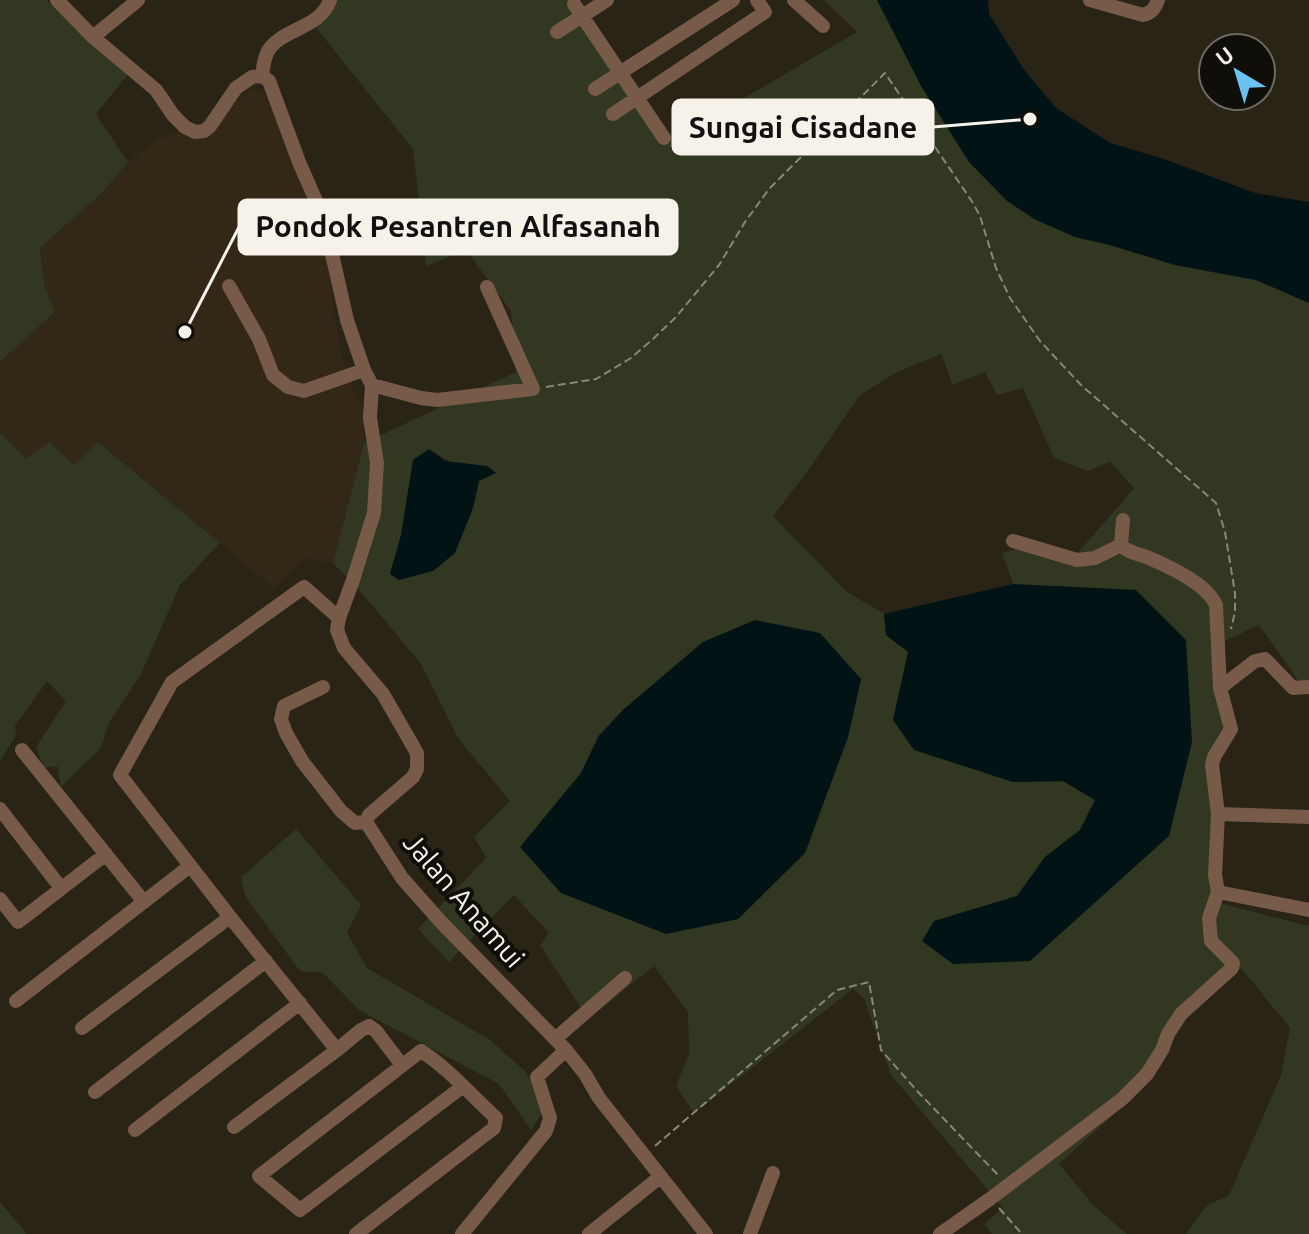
<svg xmlns="http://www.w3.org/2000/svg" width="1309" height="1234" font-family="Ubuntu,sans-serif">
<rect width="100%" height="100%" fill="#2a2417"/>
<path fill="#322815" d="M251 89H261L268 98 304 179 324 244 341 353 349 380 365 413 364 443 333 563 303 559 274 588 99 442 74 466 26 459 0 433V362L55 312 44 284 40 248 103 192 128 162 155 141 182 129H215L236 102Z"/>
<path fill="#313721" fill-rule="evenodd" d="M0 0H46L129 73 96 114 128 162 103 192 40 248 44 284 55 312 0 362Z
M334 0H578L672 140 857 32 824 0H877L1075 237 1110 245 1175 265 1256 280 1309 303V696L1259 625 1222 642 1219 690 1236 731 1212 761 1215 902 1309 926V1234H1186L1206 1206 1229 1195 1281 1075 1290 1028 1241 968 1187 1015 1144 1087 1059 1164 1094 1206 1127 1234H992L984 1224 1003 1208 891 1075 864 999 853 989 694 1113 676 1086 689 1054 688 1012 654 966 588 1019 540 945 549 933 514 895 449 962 418 929 486 858 474 837 510 801 458 738 421 664 362 593 333 563 364 443 516 372 511 311 466 250 426 266 413 149 310 20ZM941 354 953 385 985 372 997 395 1023 388 1054 458 1088 471 1110 462 1134 488 1076 555 1035 543 1002 553 1013 584 1136 590 1169 836 923 941 934 921 1017 896 1045 857 1080 830 1095 800 1063 781 1013 782 893 720 908 652 886 635 884 614 846 591 773 516 810 468 859 396 893 374ZM429 449 479 481 473 508 390 573ZM703 642 861 679 848 737 805 853 738 919 666 933 521 846 581 773 598 736 623 710Z
M0 433 26 459 49 442 74 465 98 442 220 543 180 585 141 674 109 723 101 748 61 787 57 766 44 768 36 747 66 701 47 681 15 726 16 736 0 761Z
M296 829 361 905 347 933 367 968 490 1040 526 1072 544 1110 531 1130 499 1084 359 1010 323 973 300 971 246 898 241 877Z
M0 1202 26 1233 25 1234H0Z"/>
<path fill="#011315" d="M877 0H988L989 14 1025 71 1056 108 1110 143 1164 159 1255 193 1309 202V303L1256 280 1175 265 1110 245 1075 237 1036 220 1007 201 969 162 921 86Z
M429 449 445 461 487 466 496 473 479 481 473 508 455 553 433 571 399 580 390 574 401 535 413 460Z
M1013 584 1136 590 1186 640 1192 742 1169 836 1030 961 953 964 922 941 934 921 1017 896 1045 857 1080 830 1095 800 1063 781 1013 782 914 750 893 720 908 652 886 635 884 614Z
M755 620 820 633 861 679 848 737 805 853 738 919 666 934 561 893 520 847 581 773 599 736 623 710 703 642Z"/>
<g fill="none" stroke-linecap="round" stroke-linejoin="round">
<path stroke="#8b857a" stroke-width="2" stroke-dasharray="8 4" stroke-linecap="butt" d="M546 387 596 379 631 358 653 339 676 317 719 265 745 222 769 189 885 73 973 203 980 216 996 268 1010 298 1040 341 1081 385 1216 503 1225 532 1235 593V612L1231 629
M655 1146 837 990 869 982 881 1050 918 1092 999 1176
M999 1208 1022 1234"/>
<path stroke="#785a49" stroke-width="14" d="M57 0 93 37 156 90 173 115 185 127 195 132 204 131 210 126 236 88 252 77 262 76
M794 0 823 26
M1090 0 1143 15C1152 13 1155 8 1158 0
M574 4 664 138
M557 32 607 0
M93 37 138 0
M262 76 269 81 299 162 324 219 347 320 364 370 372 385 370 418 377 463 374 513 353 580 339 618 337 630 344 648 383 694 417 753V769L413 777 369 815 366 822 402 878 441 922 566 1050 585 1074 599 1098 706 1234
M262 76C263 68 264 58 268 51 282 28 320 29 330 0
M595 89 733 0
M613 114 765 12 757 0
M229 286 259 339 273 375 288 387 304 391 364 370
M372 385 421 398 437 400 533 389 487 287
M1013 541 1077 560 1095 558 1121 545
M323 687 284 706 281 719 286 733 302 761 341 811 355 823 366 822
M1220 688 1255 661 1265 659 1293 688 1309 687
M22 750 144 902
M0 809 61 888
M1218 814 1309 817
M1218 892 1309 910
M0 899 18 922 106 854
M16 1001 190 866
M82 1028 230 917
M555 1039 625 978
M337 1050 230 917 120 775 172 682 304 587 339 618
M95 1092 266 961
M234 1127 337 1050 361 1030 369 1026 376 1031 402 1065
M135 1130 300 1003
M356 1234 494 1128 496 1118C472 1096 448 1068 421 1051L259 1176 300 1210 462 1087
M462 1234 546 1131 550 1118 537 1077 566 1050
M589 1234 660 1177
M750 1234 773 1173
M940 1234 990 1199 1122 1099 1147 1074 1162 1050 1168 1034 1181 1014 1232 968 1233 963 1211 941 1209 918 1218 892 1215 875 1218 814 1212 765 1214 757 1231 729 1220 688 1216 605C1207 584 1170 567 1149 558 1139 553 1129 554 1121 545L1123 520"/>
</g>
<g text-anchor="middle" stroke-width="8" stroke-linejoin="round" paint-order="stroke">
<g font-size="28" fill="#f7f2e9" stroke="#100e08">
<text transform="translate(464 900) rotate(49)" y="10">Jalan Anamui</text>
</g>
</g>
<path fill="none" stroke="#f7f2e9" stroke-width="3" d="M1030 119L933 127M185 332L239 227"/>
<g fill="#f7f2e9" stroke="#100e08" stroke-width="3">
<circle cx="1030" cy="119" r="8"/>
<circle cx="185" cy="332" r="8"/>
</g>
<g fill="#f7f2e9" stroke="#f7f2e9" stroke-width="3">
<rect x="673" y="100" width="260" height="54" rx="8"/>
<rect x="239" y="200" width="438" height="54" rx="8"/>
</g>
<g font-size="30" text-anchor="middle" font-weight="bold" fill="#111">
<text x="803" y="138">Sungai Cisadane</text>
<text x="458" y="237">Pondok Pesantren Alfasanah</text>
</g>
<g transform="translate(1237 72) rotate(322)"><circle r="38" fill="#100e08" stroke="#6c6962" stroke-width="2"/>
<path d="M0-6L14 30L0 20L-14 30Z" fill="#69c3f1"/>
<text y="-12" font-size="22" font-weight="bold" text-anchor="middle" fill="#f7f2e9">U</text>
</g>
</svg>
